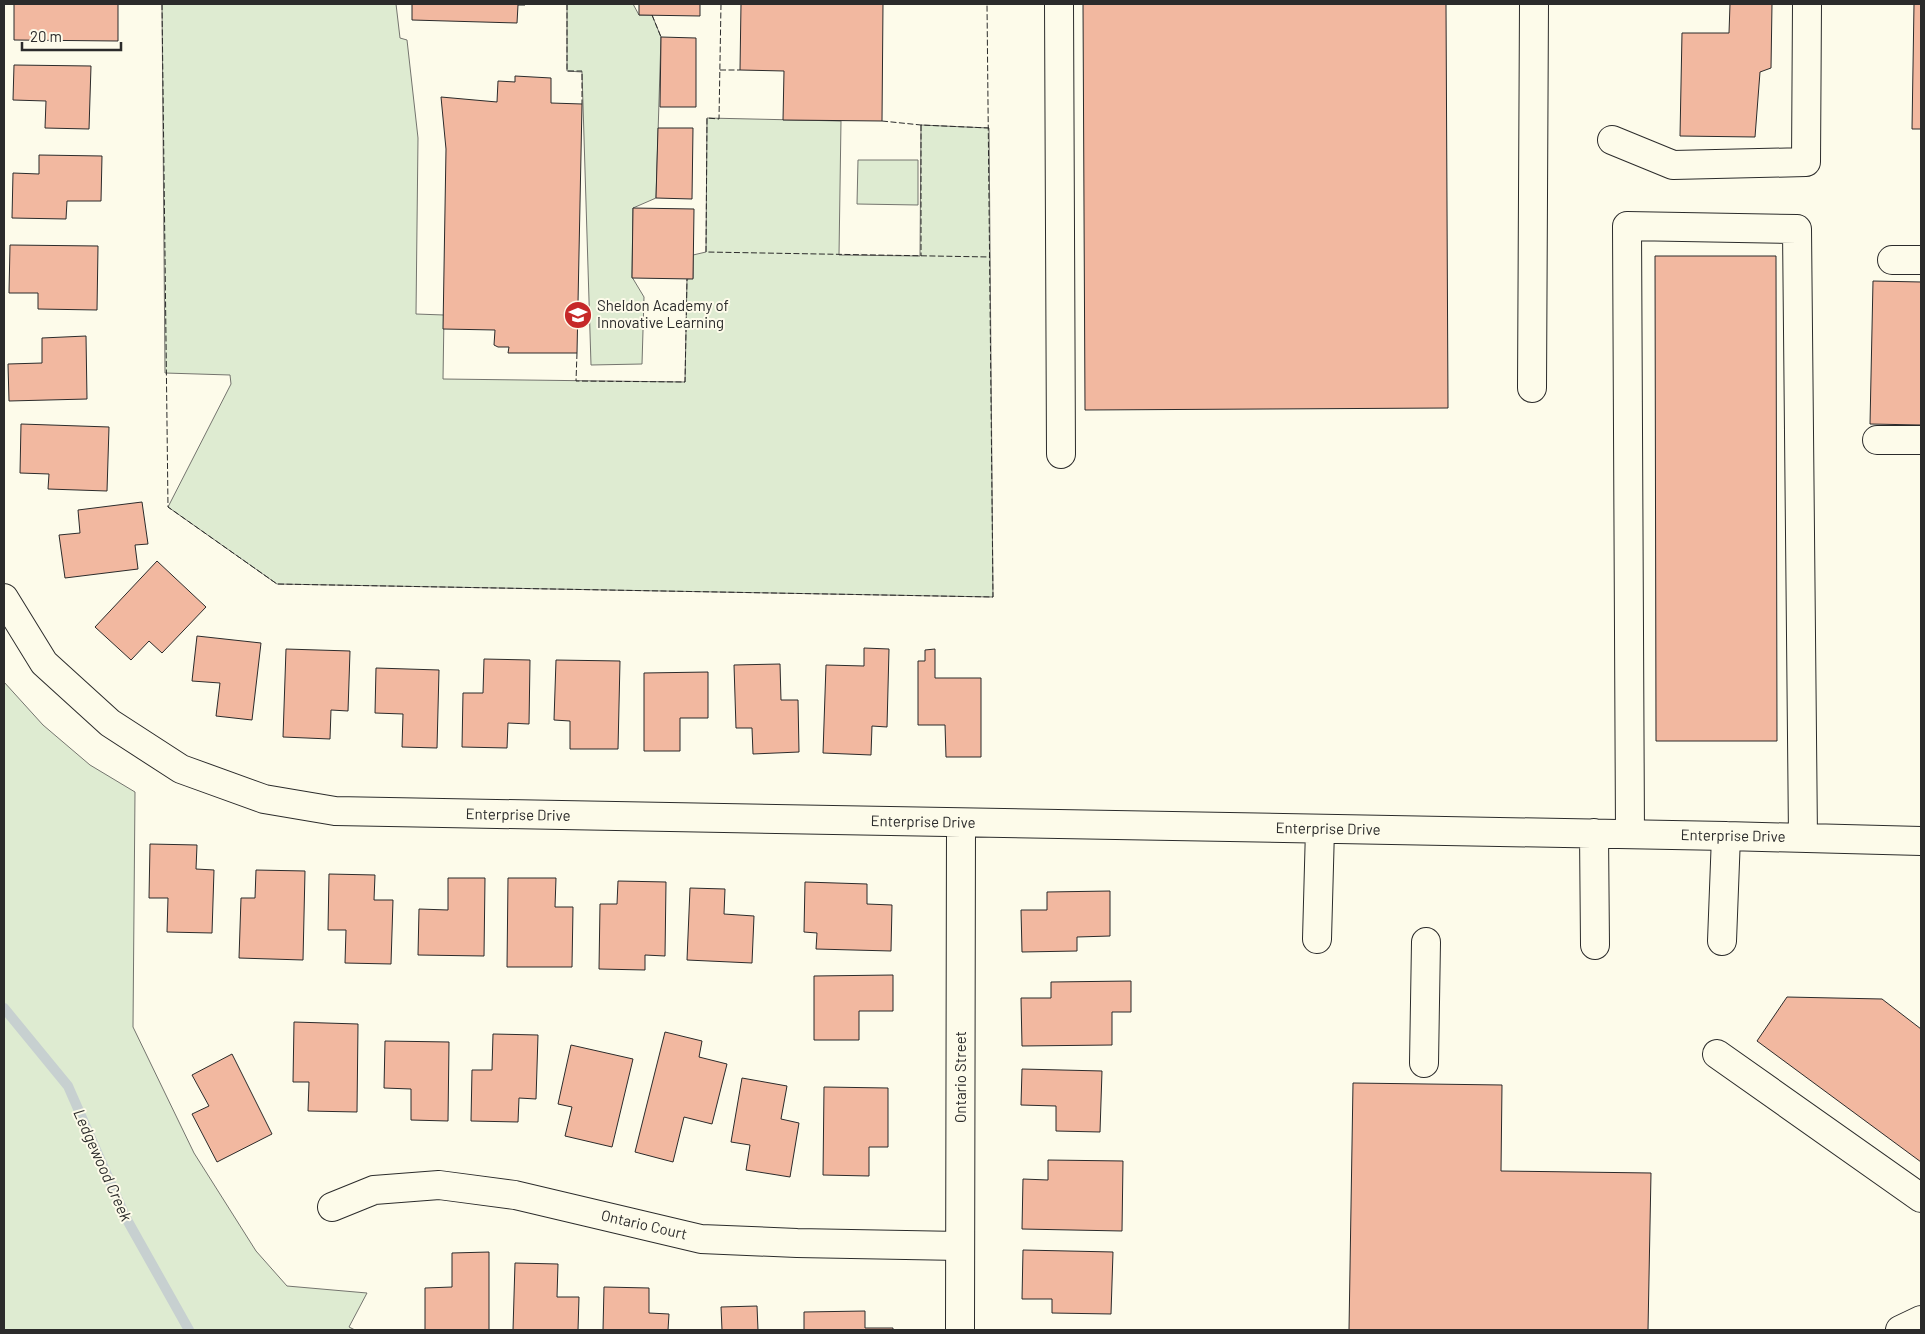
<svg xmlns="http://www.w3.org/2000/svg" width="1925" height="1334" font-family="Barlow,sans-serif">
<rect width="100%" height="100%" fill="#fdfbea"/>
<path fill="#deebd1" stroke="#74746e" d="M162 4H396L400 38 407 40 418 138 416 314 444 315 443 379 685 382 687 279 693 278V255L706 252 707 118 841 121 839 255 920 256 921 125 989 128 993 597 277 584 168 507 231 384 230 375 165 373Z
M567 4H633L639 15H652L661 37 656 198 633 208 632 277 644 297 642 364 591 365 582 72 567 71Z
M858 160H918V205L857 204Z
M4 682 43 725 90 765 135 792 133 1027 194 1153 256 1251 287 1286 367 1293 349 1327 355 1330H4Z"/>
<g fill="none" stroke-linecap="round" stroke-linejoin="round">
<path stroke="#c7d0d0" stroke-width="10" d="M4 1008 68 1086 126 1218 189 1330"/>
</g>
<path fill="#f2b8a0" stroke="#2b2b2b" d="M14 4H118V41L14 40Z
M412 4H525V5H518L517 23 412 20Z
M639 4H700V16L639 15Z
M741 4H883L882 121 783 120 784 71 740 70Z
M1083 4H1446L1448 408 1085 410Z
M1730 4H1772L1771 68 1760 72 1755 137 1680 136 1682 33H1729Z
M1914 4H1921V129H1912Z
M661 37 696 38V107H660Z
M14 65 91 66 89 129 45 128 46 101 13 100Z
M515 76 551 78V103L582 104 577 353H508L509 347H498L494 345 495 330 443 329 446 149 441 97 497 102 498 81 515 82Z
M658 128H693L692 199 656 198Z
M39 155 102 156 101 201H67L66 219 12 218 13 173 39 174Z
M633 208 694 209 693 279 632 278Z
M10 245 98 246 97 310 38 309V293H9Z
M1655 256H1776L1777 741H1656Z
M1873 281 1921 282V425L1870 424Z
M86 336 87 399 9 401 8 364 42 363V338Z
M21 424 109 427 107 491 48 489 49 474 20 473Z
M142 502 148 544 135 545 138 569 65 578 59 535 80 533 78 510Z
M157 561 206 607 162 653 149 641 131 660 95 627Z
M197 636 261 643 252 720 216 716 220 683 192 681Z
M864 648 889 649 887 727 872 726 871 755 823 753 826 665 864 666Z
M286 649 350 651 348 711 331 710 330 739 283 737Z
M935 649V678H981V757H946L945 725H918V661H925V650Z
M484 659 530 660 529 724 508 723 507 748 462 747 463 693H483Z
M556 660 620 661 618 749H570V721L554 720Z
M780 664 781 700H798L799 752 753 754 752 728H736L734 665Z
M376 668 439 670 437 748 402 747 403 714 375 713Z
M708 672V718H680V751H644V673Z
M150 844 197 845 196 869 214 870 212 933 167 932 168 898H149Z
M256 870 305 871 303 960 239 958 241 898H255Z
M329 874 375 875 374 900H393L391 964 345 963 346 930H328Z
M448 878H485L484 956 418 955 419 909 448 910Z
M508 878H556L555 907H573L572 967H507Z
M618 881 666 882 665 956 645 955V970L599 969 600 904H617Z
M805 882 867 884V904L892 905 891 951 816 949 817 933 804 932Z
M690 888 725 889 724 914 754 916 752 963 687 960Z
M1110 891V936L1077 937V951L1022 952 1021 910H1047V892Z
M893 975V1011H859V1040H814V976Z
M1131 981V1012H1112V1045L1022 1046 1021 998H1051V982Z
M1787 997 1882 999 1921 1029V1162L1757 1041Z
M294 1022 358 1024 357 1112 308 1111 309 1082H293Z
M665 1032 702 1041 699 1057 727 1064 712 1124 684 1117 673 1162 635 1152Z
M493 1034 538 1035 536 1099 519 1098 518 1122 471 1121 472 1070H492Z
M385 1041 449 1042 448 1121 411 1120V1089L384 1088Z
M571 1045 633 1059 612 1147 565 1136 572 1107 558 1104Z
M232 1054 272 1134 217 1162 192 1114 209 1106 192 1075Z
M1022 1069 1102 1071 1100 1132 1056 1131V1106L1021 1105Z
M742 1078 787 1086 781 1119 799 1123 790 1177 746 1170 750 1145 731 1142Z
M1353 1083 1502 1085 1501 1171 1651 1173 1648 1330H1349Z
M824 1087 888 1088V1147H869V1176L823 1175Z
M1048 1160 1123 1161 1122 1231 1022 1229 1023 1179 1048 1180Z
M1023 1250 1113 1252 1111 1314 1052 1313V1299H1022Z
M489 1252V1330H425V1288L452 1287V1253Z
M515 1263 558 1264 557 1297H579L578 1330H513Z
M604 1287 649 1288V1313L669 1314 668 1330H603Z
M757 1306 758 1330H722L721 1307Z
M865 1311V1328H893V1330H804V1312Z"/>
<g fill="none" stroke-linecap="round" stroke-linejoin="round">
<defs>
<path id="minor" d="M1059 4 1061 454
M1612 140 1673 165 1806 162 1807 4
M1892 260H1921
M1532 388 1534 4
M1877 440H1921
M4 598 44 663 110 723 181 769 264 799 335 811 1726 836 1921 841
M1594 833 1595 945
M1630 834 1627 226 1797 229 1803 838
M1317 939 1320 829
M1722 941 1726 836
M1717 1054 1921 1198
M1424 1063 1426 942
M332 1207 374 1190 439 1185 515 1195 701 1239 797 1243 960 1246
M960 1330 961 823
M1900 1330 1921 1320"/>
</defs>
<use href="#minor" stroke="#2b2b2b" stroke-width="30"/>
<use href="#minor" stroke="#fdfbea" stroke-width="28"/>
<path stroke="#2b2b2b" stroke-width="1" stroke-dasharray="6 2.5" stroke-linecap="butt" d="M162 4 168 507 277 584 993 597 987 4
M567 4V71H582V104
M721 4 719 119 707 118 706 252 990 257
M652 15 661 37
M720 70H740
M882 121 921 125 989 128
M921 125V256
M577 353 576 381 685 382 687 279"/>
</g>
<defs>
<symbol id="school-disc" viewBox="-11 -11 22 22"><circle r="9.5" fill="#c62828" stroke="#fdfbea"/><path d="M0-5L7-2L0 1L-7-2ZM-4 1L0 2.5L4 1V4Q0 6-4 4Z" fill="#fff"/></symbol>
</defs>
<g fill-rule="evenodd">
<use href="#school-disc" x="562" y="299" width="32" height="32"/>
</g>
<g text-anchor="middle" stroke-width="4" stroke-linejoin="round" paint-order="stroke">
<g font-size="15" fill="#2b2b2b" stroke="#fdfbea" text-anchor="start">
<text x="597" y="311">Sheldon Academy of<tspan x="597" dy="17">Innovative Learning</tspan></text>
</g>
<g font-size="15" fill="#2b2b2b" stroke="#fdfbea">
<text transform="translate(518 815) rotate(1)" y="5">Enterprise Drive</text>
<text transform="translate(923 822) rotate(1)" y="5">Enterprise Drive</text>
<text transform="translate(1328 829) rotate(1)" y="5">Enterprise Drive</text>
<text transform="translate(1733 836) rotate(1)" y="5">Enterprise Drive</text>
<text transform="translate(961 1077) rotate(-90)" y="5">Ontario Street</text>
<text transform="translate(644 1225) rotate(13)" y="5">Ontario Court</text>
</g>
<g font-size="16" font-style="italic" fill="#2b2b2b" stroke="#fdfbea">
<text transform="translate(103 1165) rotate(66)" y="6">Ledgewood Creek</text>
</g>
</g>
<rect width="1925" height="1334" fill="none" stroke="#2b2b2b" stroke-width="10"/>
<path d="M22 42v8h99v-8" fill="none" stroke="#2b2b2b" stroke-width="2.5"/>
<text x="30" y="42" font-size="15" fill="#2b2b2b" stroke="#fdfbea" stroke-width="4" paint-order="stroke">20 m</text>
</svg>
